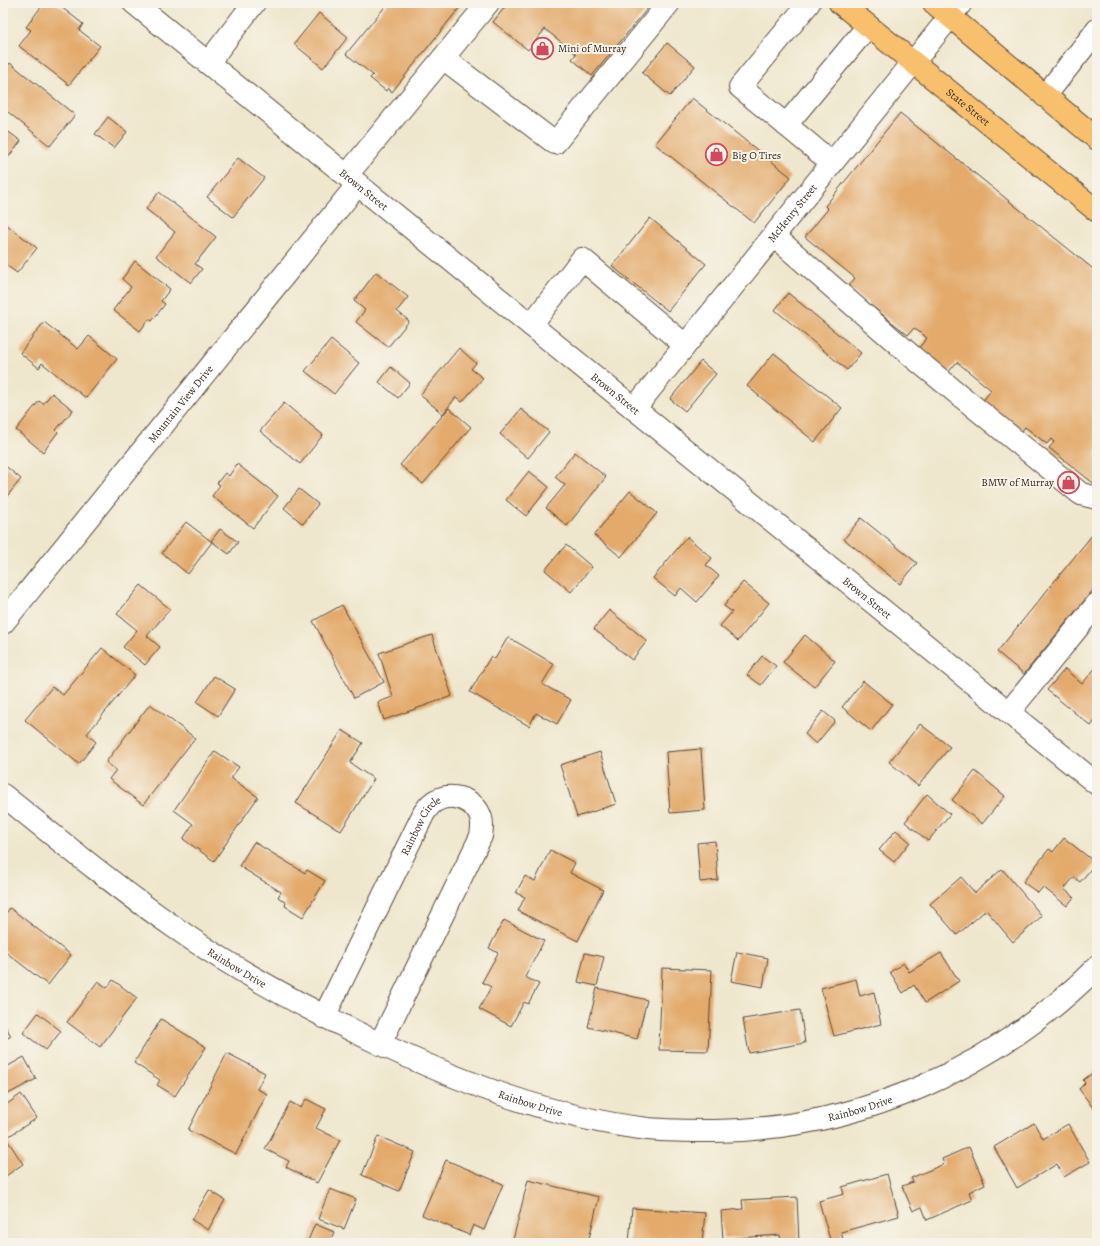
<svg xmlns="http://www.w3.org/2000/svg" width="1100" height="1246" font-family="Alegreya,serif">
<rect width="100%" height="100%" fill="#f7f3e8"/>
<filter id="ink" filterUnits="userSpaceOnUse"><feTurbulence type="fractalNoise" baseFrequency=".025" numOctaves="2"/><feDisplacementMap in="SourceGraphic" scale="8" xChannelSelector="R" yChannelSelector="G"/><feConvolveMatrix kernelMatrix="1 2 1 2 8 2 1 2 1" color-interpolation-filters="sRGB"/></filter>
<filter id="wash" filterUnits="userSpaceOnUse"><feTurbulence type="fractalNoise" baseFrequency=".012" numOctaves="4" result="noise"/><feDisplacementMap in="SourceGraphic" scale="16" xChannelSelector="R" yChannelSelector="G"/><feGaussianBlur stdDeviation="0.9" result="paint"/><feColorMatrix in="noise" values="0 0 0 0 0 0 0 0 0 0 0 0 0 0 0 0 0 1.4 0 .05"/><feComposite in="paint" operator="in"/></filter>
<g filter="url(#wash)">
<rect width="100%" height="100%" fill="#efe7cd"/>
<g id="blocks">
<path fill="#e3aa6c" d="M44 3H56L83 24 79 30 100 46 69 85 19 46 31 30 26 27Z
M388 3H455L460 7 392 92 388 88 386 91 370 78 373 75 346 54Z
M508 3H652L592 76 572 59 576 54 545 29 528 50 493 22Z
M319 13 348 37 323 68 294 44Z
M667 43 695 66 670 96 642 73Z
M10 63 75 115 50 146 3 108V73Z
M692 98 791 177 754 223 655 144Z
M900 113 1097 272V486L1049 448 1054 442 1051 439 1047 444 1025 427 1021 432 983 401 991 390 957 362 947 374 917 350 927 338 914 328 908 335 848 287 855 278 805 237 828 209 825 206Z
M108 117 127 132 114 148 95 134Z
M3 128 21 141 3 164Z
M238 158 264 178 233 217 207 197Z
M159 192 216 237 195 264 202 269 191 283 156 256 175 232 146 209Z
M650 218 706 264 668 311 612 266Z
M3 222 37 248 17 273 3 263Z
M135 261 170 289 161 301 165 304 152 321 149 319 140 331 113 310 131 287 122 279Z
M376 272 408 297 397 311 409 321 388 347 356 322 365 310 354 301Z
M788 293 861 353 847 370 775 310Z
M44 322 78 349 89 336 117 359 86 398 42 363 39 368 20 353Z
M331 340 359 363 334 394 305 371Z
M459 348 476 363 471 369 483 378 462 402 456 397 443 414 420 395Z
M774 353 842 408 815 442 747 386Z
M701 361 716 374 685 411 670 399Z
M391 367 410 383 398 398 379 382Z
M52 393 73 410 56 430 58 432 43 452 16 430 39 401 43 404Z
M284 403 323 435 300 464 260 431Z
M449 408 471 427 423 484 400 465Z
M521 409 549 432 528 458 500 434Z
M575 452 606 477 567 526 546 508 565 485 555 477Z
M3 464 21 479 3 501Z
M237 464 278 496 253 528 212 496 220 485 217 483 225 473 229 476Z
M529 471 549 487 526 516 506 500Z
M299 489 318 504 303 524 284 508Z
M630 491 657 513 621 557 594 535Z
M861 518 917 563 900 584 844 539Z
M186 522 212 542 188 574 162 553Z
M220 529 238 542 229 554 211 541Z
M1097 529V585L1024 674 997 652Z
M687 537 712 558 706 565 719 576 697 602 681 588 675 596 653 578Z
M566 545 592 567 571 592 545 570Z
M743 582 769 603 738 641 720 626 732 612 724 606Z
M141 585 170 609 147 636 160 647 145 665 123 647 137 630 117 614Z
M342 605 384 682 354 698 313 621Z
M609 610 647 641 632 660 594 629Z
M432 635 452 696 384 720 378 702 393 697 379 653Z
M805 635 835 661 814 687 783 662Z
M508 637 554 664 542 684 571 700 557 724 536 713 529 726 470 692 491 656 495 659Z
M102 648 135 675 87 734 96 742 79 764 25 720 52 687 63 695Z
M762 656 776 666 761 685 747 675Z
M1097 666V718L1091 726 1047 690 1065 669 1082 684Z
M214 676 235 689 218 716 197 702Z
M863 681 892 704 871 731 842 707Z
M150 704 195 738 143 805 109 779 116 770 106 762Z
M823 711 835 721 816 744 805 734Z
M920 724 950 747 918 786 889 762Z
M342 730 363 743 350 763 374 779 341 831 296 803Z
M701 749 705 810 670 813 666 752Z
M215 751 239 767 231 778 258 797 214 861 183 839 193 824 174 810Z
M600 752 616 804 577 817 560 765Z
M975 771 1005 796 982 824 952 800Z
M927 794 950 814 928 841 905 822Z
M896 830 910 842 894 862 879 850Z
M1064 838 1096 863 1080 882 1074 877 1064 889 1074 897 1067 906 1043 887 1038 893 1023 882 1049 849 1053 852Z
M715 841 718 880 700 882 697 843Z
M254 842 305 873 307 870 325 881 303 917 285 906 286 903 278 897 281 892 239 866Z
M550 850 575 863 570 873 603 890 578 941 518 911 525 897 516 893 525 876 535 881Z
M1002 869 1042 916 1013 942 986 910 957 935 930 904 961 877 975 893Z
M10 908 71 955 48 985 3 950V917Z
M504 920 544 941 525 977 539 984 528 1004 524 1002 511 1026 479 1009 491 987 482 982 498 953 489 948Z
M737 952 768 958 763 987 731 981Z
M585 953 604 957 597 986 578 982Z
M941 953 959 981 925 1003 914 985 903 993 890 972 904 963 909 972Z
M662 968 712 970 708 1051 659 1050Z
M856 979 860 996 874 992 881 1024 834 1036 821 988Z
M113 980 137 998 100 1047 67 1022 98 981 107 988Z
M597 988 647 1000 637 1039 588 1027Z
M800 1010 805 1043 749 1053 743 1019Z
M38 1013 61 1031 46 1050 23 1033Z
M161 1019 206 1047 175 1096 157 1085 160 1080 134 1063Z
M3 1022 11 1036 3 1041Z
M227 1053 265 1073 257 1089 267 1094 236 1154 188 1130Z
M24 1057 36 1079 8 1094 3 1085V1069Z
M1094 1072 1096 1075 1097 1074V1113L1079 1089 1085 1083 1083 1080Z
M21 1094 37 1118 6 1138 23 1164 3 1178V1107Z
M306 1099 326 1109 316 1128 340 1140 317 1183 286 1167 289 1161 265 1149 290 1102 301 1108Z
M1034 1123 1043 1139 1068 1124 1090 1162 1064 1177 1057 1164 1017 1188 994 1147Z
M378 1136 415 1152 399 1191 362 1175Z
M969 1147 985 1184 969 1192 972 1200 927 1220 922 1207 913 1211 902 1186 913 1182 911 1178 944 1164 942 1159Z
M446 1160 503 1184 484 1230 473 1225 469 1235 422 1215Z
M887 1174 899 1216 841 1232 844 1243H831L819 1201 844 1194 842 1187Z
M528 1180 599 1197 588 1243H581L565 1239 564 1243H527L513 1240Z
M330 1189 356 1199 344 1229 318 1219Z
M209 1190 225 1200 208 1230 192 1220Z
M797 1197 799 1243H781L780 1235 723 1239 721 1211 743 1209 742 1200Z
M632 1208 705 1213 702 1243H629Z
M315 1224 334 1232 329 1243H307Z"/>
</g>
</g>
<g filter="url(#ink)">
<use href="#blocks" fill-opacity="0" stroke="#564638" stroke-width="1"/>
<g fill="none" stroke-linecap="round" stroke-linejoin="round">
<defs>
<g id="minor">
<path id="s1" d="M134 3 1097 784"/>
<path d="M809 3 740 87 832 163"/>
<path d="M443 58 488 3"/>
<path d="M208 63 254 3"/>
<path d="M1045 96 1097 30"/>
<path d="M786 125 868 26"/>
<path d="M347 175 443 58 555 143 669 3"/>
<path d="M774 236 914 358 1081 494 1097 498"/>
<path d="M531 325 582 259 685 345"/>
<path id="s2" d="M634 409 961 3"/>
<path id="s3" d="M3 623 358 184"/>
<path d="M1009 712 1097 604"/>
<path id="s4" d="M3 795C59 840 115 886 174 927 236 971 304 1007 372 1040 458 1081 552 1118 648 1129 670 1131 693 1131 715 1131 860 1129 995 1069 1097 967"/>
<path id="s5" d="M324 1017 424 813C428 807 432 802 437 800 454 792 475 800 481 818 483 824 482 830 481 836L380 1044"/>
</g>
<g id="major">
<path id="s6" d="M840 3 1097 211"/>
<path d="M934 3 1097 139"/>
</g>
</defs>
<use href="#minor" stroke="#564638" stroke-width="24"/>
<use href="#major" stroke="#564638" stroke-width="24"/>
<use href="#minor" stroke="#fff" stroke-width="22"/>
<use href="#major" stroke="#f8bf6c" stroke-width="22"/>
</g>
</g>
<defs>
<symbol id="shop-ring" viewBox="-11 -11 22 22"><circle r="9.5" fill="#f7f3e8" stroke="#d1495b" stroke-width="1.5"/><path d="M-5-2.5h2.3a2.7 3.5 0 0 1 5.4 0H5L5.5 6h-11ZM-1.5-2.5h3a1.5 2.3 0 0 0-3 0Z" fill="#d1495b"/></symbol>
</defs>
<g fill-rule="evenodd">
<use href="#shop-ring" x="530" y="36" width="25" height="25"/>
<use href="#shop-ring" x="704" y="142" width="25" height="25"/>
<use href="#shop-ring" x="1056" y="470" width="25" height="25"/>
</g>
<g text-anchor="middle" stroke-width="4" stroke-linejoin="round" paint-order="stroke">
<g font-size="11" fill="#3b2a1e" stroke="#f7f3e8" text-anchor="start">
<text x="558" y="52">Mini of Murray</text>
<text x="732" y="159">Big O Tires</text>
<text x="1054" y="486" text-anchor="end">BMW of Murray</text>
</g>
<g font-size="11" fill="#3b2a1e" stroke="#f7f3e8">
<text dy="4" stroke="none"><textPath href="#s6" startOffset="165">State Street</textPath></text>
<text dy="4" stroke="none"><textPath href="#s1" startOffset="296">Brown Street</textPath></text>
<text dy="4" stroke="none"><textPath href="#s2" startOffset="252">McHenry Street</textPath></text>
<text dy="4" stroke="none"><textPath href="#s1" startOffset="620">Brown Street</textPath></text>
<text dy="4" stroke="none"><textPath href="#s3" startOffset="282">Mountain View Drive</textPath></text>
<text dy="4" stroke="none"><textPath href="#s1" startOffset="944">Brown Street</textPath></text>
<text dy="4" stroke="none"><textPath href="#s5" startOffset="215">Rainbow Circle</textPath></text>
<text dy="4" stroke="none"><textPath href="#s4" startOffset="291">Rainbow Drive</textPath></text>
<text dy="4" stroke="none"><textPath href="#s4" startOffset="615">Rainbow Drive</textPath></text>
<text dy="4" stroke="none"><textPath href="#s4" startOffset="950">Rainbow Drive</textPath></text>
</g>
</g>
<rect width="1100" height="1246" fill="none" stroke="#f7f3e8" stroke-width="16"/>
</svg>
